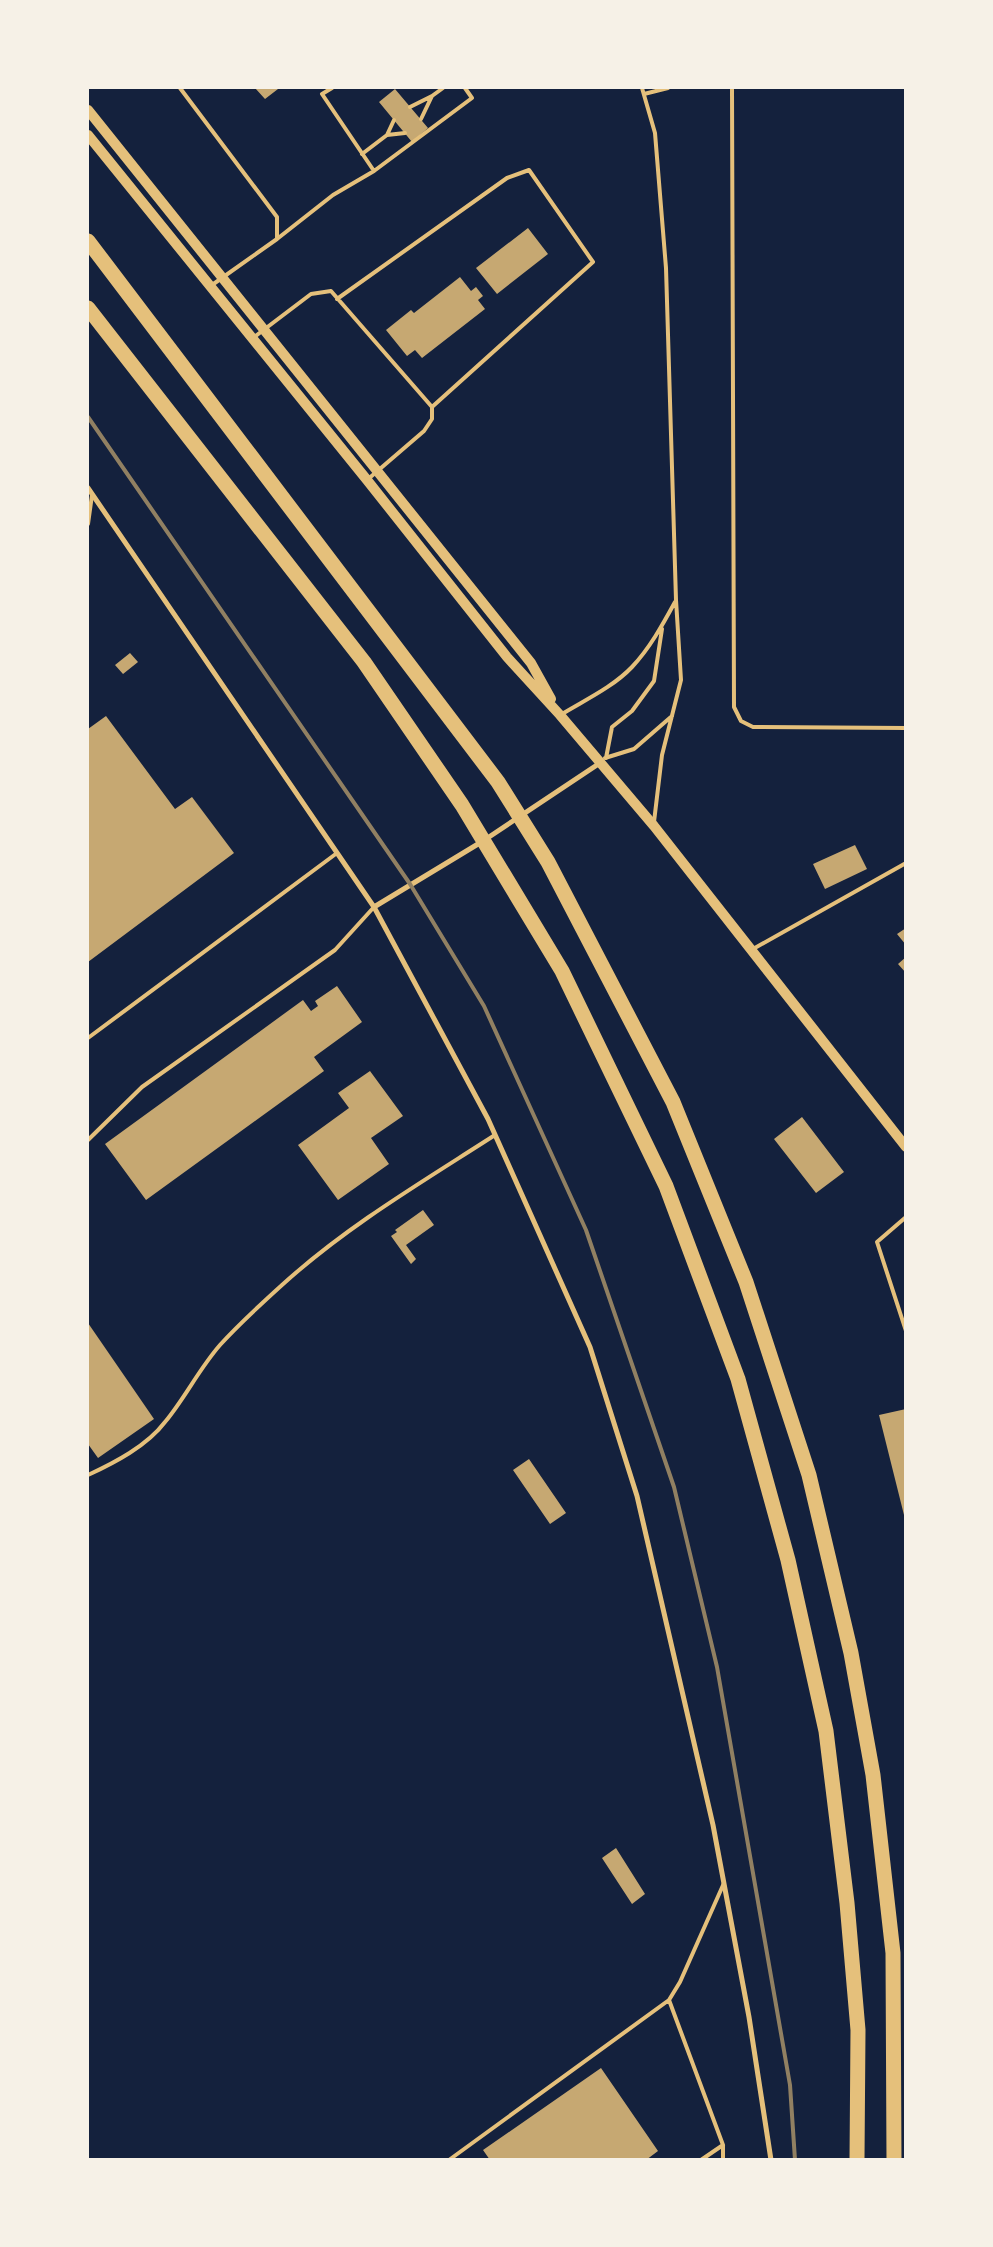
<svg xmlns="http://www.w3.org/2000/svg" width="993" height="2247" font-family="'Nunito Sans',sans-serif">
<rect width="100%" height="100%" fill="#14213d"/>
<path fill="#c6a872" d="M255 88H277L278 89 265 99Z
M395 89 428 128 412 142 379 102Z
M528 228 548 254 497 294 476 268Z
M460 277 471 291 476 287 483 296 478 300 485 309 422 358 415 350 407 356 386 330 411 310 414 313Z
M130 653 138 662 123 674 115 665Z
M106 716 175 809 192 797 234 853 88 962V729Z
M855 845 867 869 825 889 813 864Z
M906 928V945L897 934Z
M906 957V973L898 964Z
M337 986 362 1022 314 1057 324 1071 146 1200 105 1144 303 1000 311 1011 318 1006 315 1001Z
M370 1071 403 1116 371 1138 389 1164 338 1200 298 1145 349 1108 338 1093Z
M802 1117 844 1172 816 1193 774 1139Z
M423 1210 434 1225 406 1245 416 1259 411 1264 391 1236 397 1232 395 1230Z
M88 1323 154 1419 98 1458 88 1444Z
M906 1409V1519H905L879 1415Z
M529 1459 566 1513 550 1524 513 1470Z
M616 1848 645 1894 632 1904 602 1858Z
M601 2068 658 2151 646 2160H490L483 2150Z"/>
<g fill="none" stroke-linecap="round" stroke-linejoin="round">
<path stroke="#e5c07b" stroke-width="4" d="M180 88 277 217V239L212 285
M332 88 322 94 374 171
M642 88 655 133 666 268 676 600 681 680 662 755 654 822
M732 88 734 707 741 721 753 727 906 728
M644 94 668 88
M410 107 432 96
M421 119 432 96 443 88
M387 135 394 120
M362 154 387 135 405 133
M277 239 333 195 374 171 472 98 465 88
M337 299 507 178 529 170 593 262 432 407
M253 338 311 294 331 291 432 407V419L424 431 367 480
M88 524 92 495
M562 714C585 700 613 687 632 667 650 648 663 624 675 602
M605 758 634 749 672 716
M606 758 612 727 632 711 654 681 662 629
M753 949 906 863
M88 1038 337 853
M88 1140 142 1087 335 950 374 907
M906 1217 877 1242 906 1331
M88 1475C114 1463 147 1446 165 1422 185 1398 199 1369 220 1345 239 1324 261 1304 282 1285 347 1226 422 1182 495 1135
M669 2000 723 2145V2160
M449 2160 669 2000 680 1982 724 1883
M701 2160 723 2145"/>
<path stroke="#e5c07b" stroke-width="5" d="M88 488 374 907 488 1119 590 1347 637 1496 713 1825 749 2017 771 2160
M374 907 483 841 600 763"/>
<path stroke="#e5c07b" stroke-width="10" d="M88 110 531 663 551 699
M88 135 367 480 507 657 560 715 654 826 906 1147"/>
<path stroke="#e5c07b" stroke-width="15" d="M88 241 498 782 548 862 673 1102 746 1282 809 1475 851 1653 873 1775 893 1953 894 2160
M88 308 364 662 462 805 562 971 666 1186 738 1379 788 1560 826 1731 847 1903 858 2030 857 2160"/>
<path stroke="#918062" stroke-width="4" d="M88 417 410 884 484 1006 586 1230 674 1487 717 1667 790 2085 795 2160"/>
</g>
<rect width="993" height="2247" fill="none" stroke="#f6f1e7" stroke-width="178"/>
</svg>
